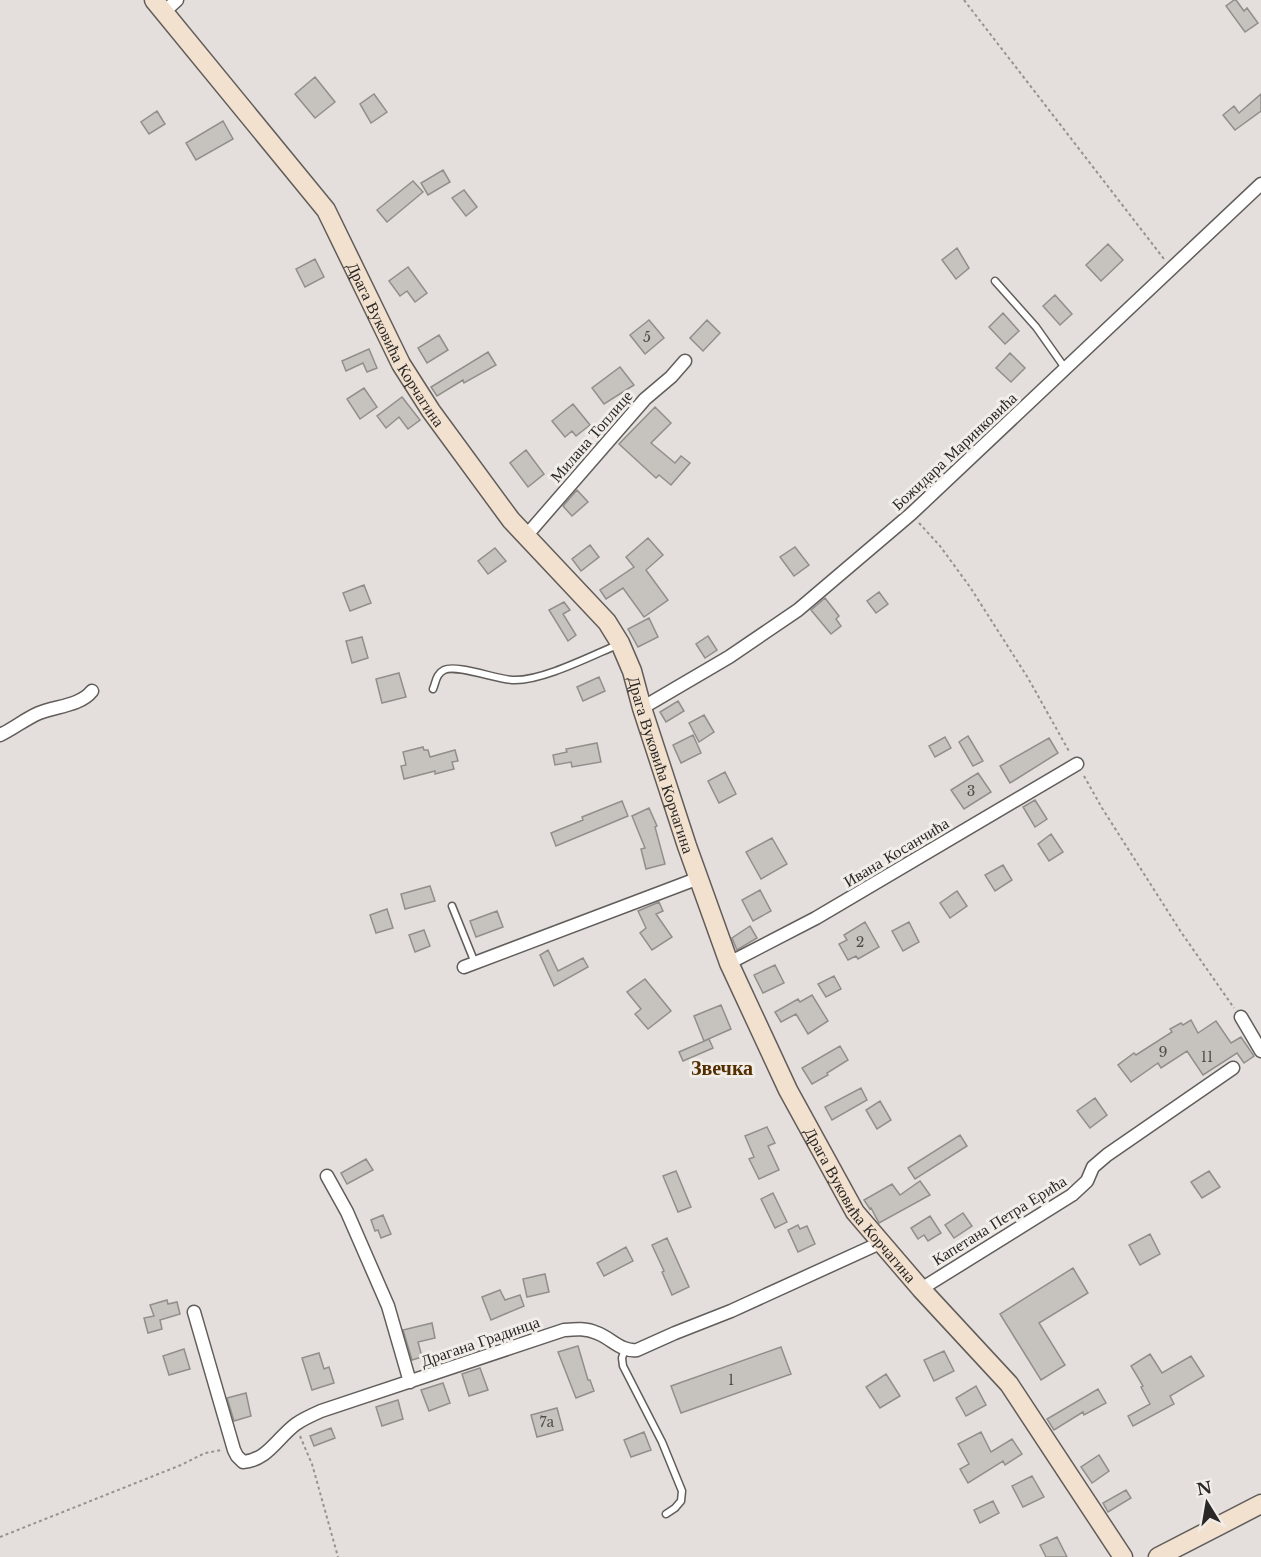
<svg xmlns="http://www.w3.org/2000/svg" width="1261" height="1557" font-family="'Libre Baskerville',serif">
<rect width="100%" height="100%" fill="#e4dfdc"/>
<path fill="#c6c2be" stroke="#928e8b" stroke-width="1.5" d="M1234 0H1236L1244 11 1247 8 1258 23 1245 32 1226 6Z
M315 77 335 102 315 118 295 94Z
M374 94 387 112 371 123 360 104Z
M1261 94V111L1235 130 1223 115 1234 106 1239 113Z
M157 111 165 124 149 134 141 122Z
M223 121 233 139 196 160 186 143Z
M443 170 450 182 428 195 421 183Z
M413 181 423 192 387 222 377 210Z
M464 190 477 207 466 216 452 198Z
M1108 244 1123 260 1101 281 1086 265Z
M957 248 969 268 956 279 942 260Z
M315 259 324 277 305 287 296 269Z
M408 267 427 293 415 302 407 291 400 296 389 281Z
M1055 295 1072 314 1060 325 1043 306Z
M1003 313 1019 331 1005 344 989 327Z
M649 320 664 338 645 354 630 335Z
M707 320 720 333 703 351 690 338Z
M439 335 448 350 427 363 418 348Z
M369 349 377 368 367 372 363 363 346 371 342 361Z
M488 352 496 365 464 383 463 380 437 396 431 387Z
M1010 353 1025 368 1011 382 996 368Z
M620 367 634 385 604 404 592 388Z
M364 388 377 407 360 419 347 399Z
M402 397 420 420 408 429 399 417 386 428 377 416Z
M573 404 590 425 576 436 572 431 565 437 552 421Z
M655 407 671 423 651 443 675 463 681 456 690 463 671 485 659 475 656 478 619 444Z
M526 450 544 474 528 487 510 463Z
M577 490 588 502 572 516 563 506Z
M648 538 663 555 646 570 668 600 644 617 623 588 606 599 600 590 634 567 626 557Z
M590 545 599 557 581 571 572 559Z
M795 547 809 565 794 576 780 557Z
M495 548 506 561 488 574 478 561Z
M364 585 371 603 350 611 343 593Z
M879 592 888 604 876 613 867 601Z
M825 598 839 616 836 619 841 626 831 634 811 610Z
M564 602 570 610 563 614 576 635 568 641 549 610Z
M649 618 658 637 638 647 628 629Z
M708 636 717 650 705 658 696 644Z
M362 637 368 658 352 663 346 641Z
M399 673 406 697 382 703 376 679Z
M599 677 605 691 583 701 577 687Z
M678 701 684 711 666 722 660 712Z
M704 715 714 732 699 742 689 723Z
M693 735 701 753 681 763 673 745Z
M968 736 983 761 973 766 959 742Z
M945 737 951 748 935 757 929 746Z
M1049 738 1058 753 1010 783 1000 766Z
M597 743 601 762 572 767 571 762 555 765 553 755 567 752 566 749Z
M423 747 424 750H428L430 757 455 750 458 761 452 762 454 769 435 774V771L404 779 401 766 406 765 403 752Z
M725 772 736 794 719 803 708 781Z
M978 773 991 792 964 809 951 790Z
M1035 800 1047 819 1035 827 1023 807Z
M622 801 628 816 556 846 551 833 583 820 582 817Z
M649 808 657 826 655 827 665 864 646 869 641 849 645 848 632 816Z
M1051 834 1063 852 1049 861 1038 844Z
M772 838 787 864 761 879 746 852Z
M1003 865 1012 880 995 891 985 875Z
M430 886 435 901 405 909 401 894Z
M760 890 771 911 753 921 742 900Z
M957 891 967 906 950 918 940 903Z
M659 902 663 911 656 914 672 937 652 950 640 933 646 928 638 911Z
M387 909 393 928 376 933 370 915Z
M497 911 503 927 476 937 470 921Z
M865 922 879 947 858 959 856 956 848 960 839 944 847 940 844 935Z
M909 922 919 942 903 951 892 931Z
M750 926 757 938 737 950 732 938Z
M424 930 430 946 415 952 409 935Z
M548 950 558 971 583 958 588 967 554 986 540 955Z
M775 965 784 983 763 993 754 975Z
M834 976 841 989 826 997 818 984Z
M645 979 671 1011 648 1029 635 1014 641 1009 627 992Z
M812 995 828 1021 808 1034 796 1014 781 1022 775 1012 798 999 800 1002Z
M721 1005 731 1029 704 1041 694 1016Z
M1191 1020 1198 1033 1216 1021 1231 1043 1241 1037 1254 1056 1244 1063 1237 1053 1203 1075 1187 1051 1161 1068 1158 1063 1131 1082 1118 1065 1134 1053 1136 1055 1172 1032 1170 1029 1181 1023 1183 1025Z
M709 1039 713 1048 683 1061 679 1052Z
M840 1046 848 1060 827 1073 828 1075 812 1084 802 1068Z
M861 1088 867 1100 832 1120 825 1107Z
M1095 1098 1107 1115 1090 1128 1077 1111Z
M880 1101 891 1120 877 1129 866 1110Z
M767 1127 775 1143 768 1146 779 1170 759 1179 749 1159 754 1157 745 1136Z
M960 1135 967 1146 915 1179 908 1168Z
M366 1159 373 1170 347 1184 341 1173Z
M676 1171 691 1207 678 1212 663 1176Z
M1209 1171 1220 1187 1202 1198 1191 1182Z
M920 1181 930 1195 879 1223 871 1208 870 1209 864 1200 892 1184 900 1195Z
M773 1193 787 1222 775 1228 761 1199Z
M963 1213 972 1226 954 1238 945 1225Z
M383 1215 391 1234 381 1238 378 1230 375 1231 371 1220Z
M930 1216 941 1233 928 1241 924 1235 918 1239 911 1228Z
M798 1225 800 1229 807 1226 815 1244 798 1252 788 1230Z
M1150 1234 1160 1254 1140 1265 1129 1245Z
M667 1238 689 1287 672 1295 662 1272 664 1271 652 1245Z
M626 1247 633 1261 604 1276 597 1263Z
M1073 1268 1088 1293 1039 1323 1065 1365 1041 1380 1000 1314Z
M545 1274 549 1292 527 1297 523 1279Z
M500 1290 505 1300 520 1295 524 1306 491 1320 482 1297Z
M167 1300 168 1304 177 1302 180 1314 160 1320 162 1329 148 1333 144 1318 154 1316 150 1305Z
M432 1323 435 1338 418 1342 422 1357 412 1360 403 1330Z
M578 1346 588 1380H590L594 1391 576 1398 558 1352Z
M781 1347 791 1374 681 1413 671 1386Z
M184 1349 190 1369 169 1375 163 1356Z
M944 1351 954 1371 934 1381 924 1360Z
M319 1353 324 1369 329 1367 334 1383 312 1390 302 1358Z
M1150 1354 1162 1373 1191 1356 1204 1376 1170 1396 1174 1404 1133 1426 1128 1416 1150 1404 1141 1387 1143 1386 1131 1366Z
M480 1368 488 1390 469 1396 462 1374Z
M886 1374 900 1396 880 1408 866 1387Z
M443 1383 450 1403 429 1411 421 1390Z
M976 1386 986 1405 966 1416 956 1398Z
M1098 1389 1106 1403 1084 1415 1083 1412 1054 1430 1047 1419Z
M246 1393 251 1416 234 1421 227 1398Z
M398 1400 403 1419 382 1426 376 1407Z
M557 1408 563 1430 537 1437 531 1415Z
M331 1428 335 1438 314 1446 310 1436Z
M644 1432 651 1450 631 1457 624 1440Z
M981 1432 991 1452 1012 1439 1022 1454 1005 1465 1003 1461 968 1483 960 1469 969 1464 958 1444Z
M1099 1455 1109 1471 1092 1483 1081 1467Z
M1032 1476 1044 1497 1023 1507 1012 1486Z
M1126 1490 1131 1498 1108 1512 1103 1503Z
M993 1501 999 1513 980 1523 974 1510Z
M1057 1537 1067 1557H1046L1040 1545Z"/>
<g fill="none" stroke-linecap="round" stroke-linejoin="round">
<defs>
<path id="lane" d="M995 281 1036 327 1065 368
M433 689C436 682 436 674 444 670 456 664 496 679 512 680 540 682 591 656 617 645
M452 906 475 963
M625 1349 622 1358 623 1366 662 1442 682 1491 681 1501 675 1508 666 1514"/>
<path id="street" d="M164 12 177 0
M526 536 645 399 671 377 685 361
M642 708 729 657 798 610 911 514 1261 184
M0 735C13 729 25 719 39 713 56 706 80 706 92 691
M729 963 816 918 1077 764
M464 967 699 878
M1241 1017 1261 1051
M327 1176 347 1212 388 1306 410 1382
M921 1289 1072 1195 1087 1181 1093 1167 1107 1155 1233 1068
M194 1312 234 1450 237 1456 243 1462C268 1460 277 1438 296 1424 303 1419 312 1415 321 1411L564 1330C576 1329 586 1328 597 1333 611 1338 621 1352 637 1350L675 1333 731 1311 880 1243"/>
<g id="secondary">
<path id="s1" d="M154 0 326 210 401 364 431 411 511 520 607 622 620 643 632 671 642 708 687 846 729 963 788 1090 855 1212 921 1289 1009 1384 1123 1557"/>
<path d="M1158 1557 1261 1504"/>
</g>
</defs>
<use href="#lane" stroke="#615d5a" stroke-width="9"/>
<use href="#street" stroke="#615d5a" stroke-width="15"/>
<use href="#secondary" stroke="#615d5a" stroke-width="21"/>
<path stroke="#959290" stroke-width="2" stroke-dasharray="3 3" stroke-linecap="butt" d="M964 0 1164 259
M919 523 940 546 970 587 1028 678 1070 753
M1084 776 1102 808 1181 932 1234 1008
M300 1436 312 1464 338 1557
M0 1537 181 1465 205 1453 222 1450"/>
<use href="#lane" stroke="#fff" stroke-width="6"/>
<use href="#street" stroke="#fff" stroke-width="12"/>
<use href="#secondary" stroke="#f3e1d0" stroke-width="18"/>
</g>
<g text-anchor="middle" stroke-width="6" stroke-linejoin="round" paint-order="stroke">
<g font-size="14" fill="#504e4c">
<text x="647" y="342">5</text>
<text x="971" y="796">3</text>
<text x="860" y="947">2</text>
<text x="1163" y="1057">9</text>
<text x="1207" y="1062">11</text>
<text x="731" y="1385">1</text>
<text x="547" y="1427">7a</text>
</g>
<g font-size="16" fill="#292826" stroke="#f1ede9">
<text dy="6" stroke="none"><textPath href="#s1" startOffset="423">Драга Вуковића Корчагина</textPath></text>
<text transform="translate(591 436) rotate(-49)" y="6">Милана Топлице</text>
<text transform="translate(954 451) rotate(-43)" y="6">Божидара Маринковића</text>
<text dy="6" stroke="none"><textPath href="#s1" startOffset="927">Драга Вуковића Корчагина</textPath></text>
<text transform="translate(896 852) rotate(-31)" y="6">Ивана Косанчића</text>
<text dy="6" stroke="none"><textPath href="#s1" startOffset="1413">Драга Вуковића Корчагина</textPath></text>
<text transform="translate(999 1220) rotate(-32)" y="6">Капетана Петра Ерића</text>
<text transform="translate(480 1341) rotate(-19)" y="6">Драгана Градинца</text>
</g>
<g font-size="20" font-weight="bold" fill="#552e00" stroke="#f1ede9">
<text x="722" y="1075">Звечка</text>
</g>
</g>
<g transform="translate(1207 1503) rotate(349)" stroke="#f1ede9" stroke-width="4.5" paint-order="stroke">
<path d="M0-4.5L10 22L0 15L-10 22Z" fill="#292826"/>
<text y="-9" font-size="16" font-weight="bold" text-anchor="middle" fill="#292826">N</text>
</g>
</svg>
